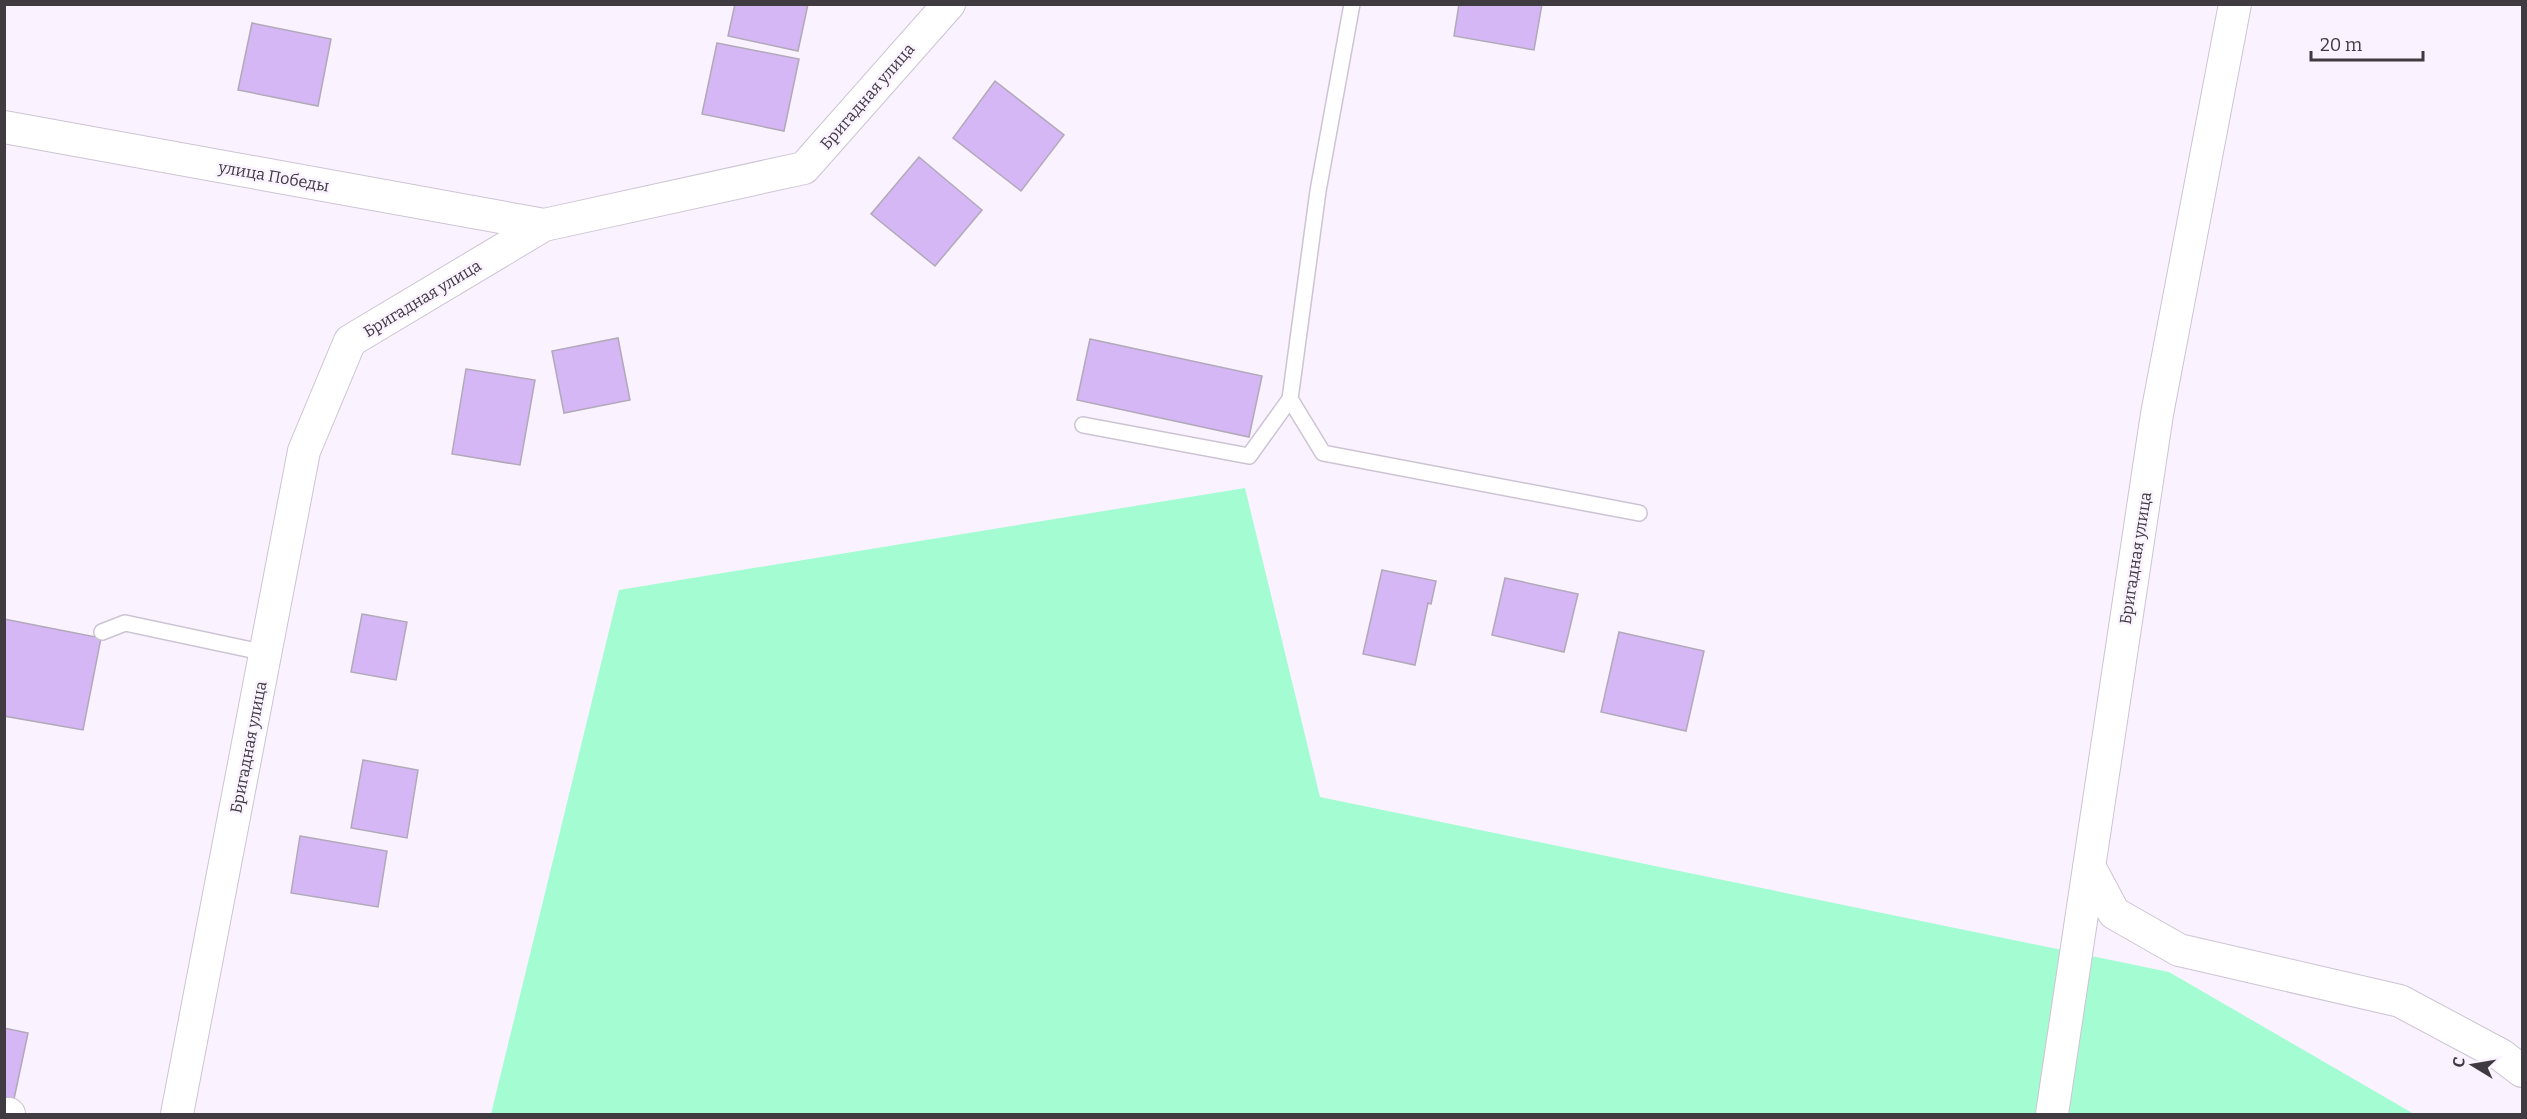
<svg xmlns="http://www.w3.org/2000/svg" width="2527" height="1119" font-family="Bitter,serif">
<rect width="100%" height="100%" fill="#faf2fe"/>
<path fill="#a4fcd3" d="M1245 488 1320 797 2169 972 2414 1114H491L619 590Z"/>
<path fill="#d6b7f5" stroke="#b1a9b9" stroke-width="1.5" d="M735 4H808L798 51 728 36Z
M1459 4H1542L1534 50 1454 36Z
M252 23 331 39 318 106 238 90Z
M717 43 799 59 784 131 702 114Z
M995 81 1064 135 1021 191 953 138Z
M919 157 982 210 935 266 871 214Z
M618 338 630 400 564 413 552 351Z
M1090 339 1262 376 1249 437 1077 400Z
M466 369 535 380 520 465 452 454Z
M1382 570 1436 581 1431 604 1428 603 1415 665 1363 654Z
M1505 578 1578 594 1564 652 1492 635Z
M362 614 407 622 396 680 351 672Z
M4 619 101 638 83 730 4 716Z
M1619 632 1704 651 1686 731 1601 712Z
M363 760 418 770 407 838 351 828Z
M300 836 387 851 378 907 291 893Z
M4 1028 28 1033 14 1099 4 1097Z"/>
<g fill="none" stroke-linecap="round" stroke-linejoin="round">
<defs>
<path id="service" d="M1352 4 1318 191 1290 399 1323 453 1639 513
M1083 425 1249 456 1290 399
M102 632 125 623 266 653"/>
<path id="minor" d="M4 127 544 225
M2089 866 2114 913 2179 950 2400 1001 2501 1055 2522 1071
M4 1114H9
M177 1114 304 451 350 341 544 225 804 168 949 4
M2052 1114 2157 414 2235 4"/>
</defs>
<use href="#service" stroke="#cdc4d3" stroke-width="18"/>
<use href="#minor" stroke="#cdc4d3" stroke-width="34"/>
<use href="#service" stroke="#fff" stroke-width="15"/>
<use href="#minor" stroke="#fff" stroke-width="32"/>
</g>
<g text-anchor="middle" stroke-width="5" stroke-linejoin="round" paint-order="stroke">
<g font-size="16" fill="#3f3b41" stroke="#faf2fe">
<text transform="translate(867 96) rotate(-49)" y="6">Бригадная улица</text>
<text transform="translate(274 176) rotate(10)" y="6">улица Победы</text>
<text transform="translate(422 298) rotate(-31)" y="6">Бригадная улица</text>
<text transform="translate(2135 558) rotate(-81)" y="6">Бригадная улица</text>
<text transform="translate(248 747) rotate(-79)" y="6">Бригадная улица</text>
</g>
</g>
<rect width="2527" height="1119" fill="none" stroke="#3f3b41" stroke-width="12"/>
<g transform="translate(2473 1065) rotate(281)" stroke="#faf2fe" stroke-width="4.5" paint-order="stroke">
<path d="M0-4.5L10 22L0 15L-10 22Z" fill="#3f3b41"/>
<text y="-9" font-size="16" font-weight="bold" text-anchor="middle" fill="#3f3b41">С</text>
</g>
<path d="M2311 51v9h112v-9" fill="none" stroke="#3f3b41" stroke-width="3"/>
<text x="2320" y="51" font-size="18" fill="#3f3b41" stroke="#faf2fe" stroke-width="4.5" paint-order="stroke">20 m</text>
</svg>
